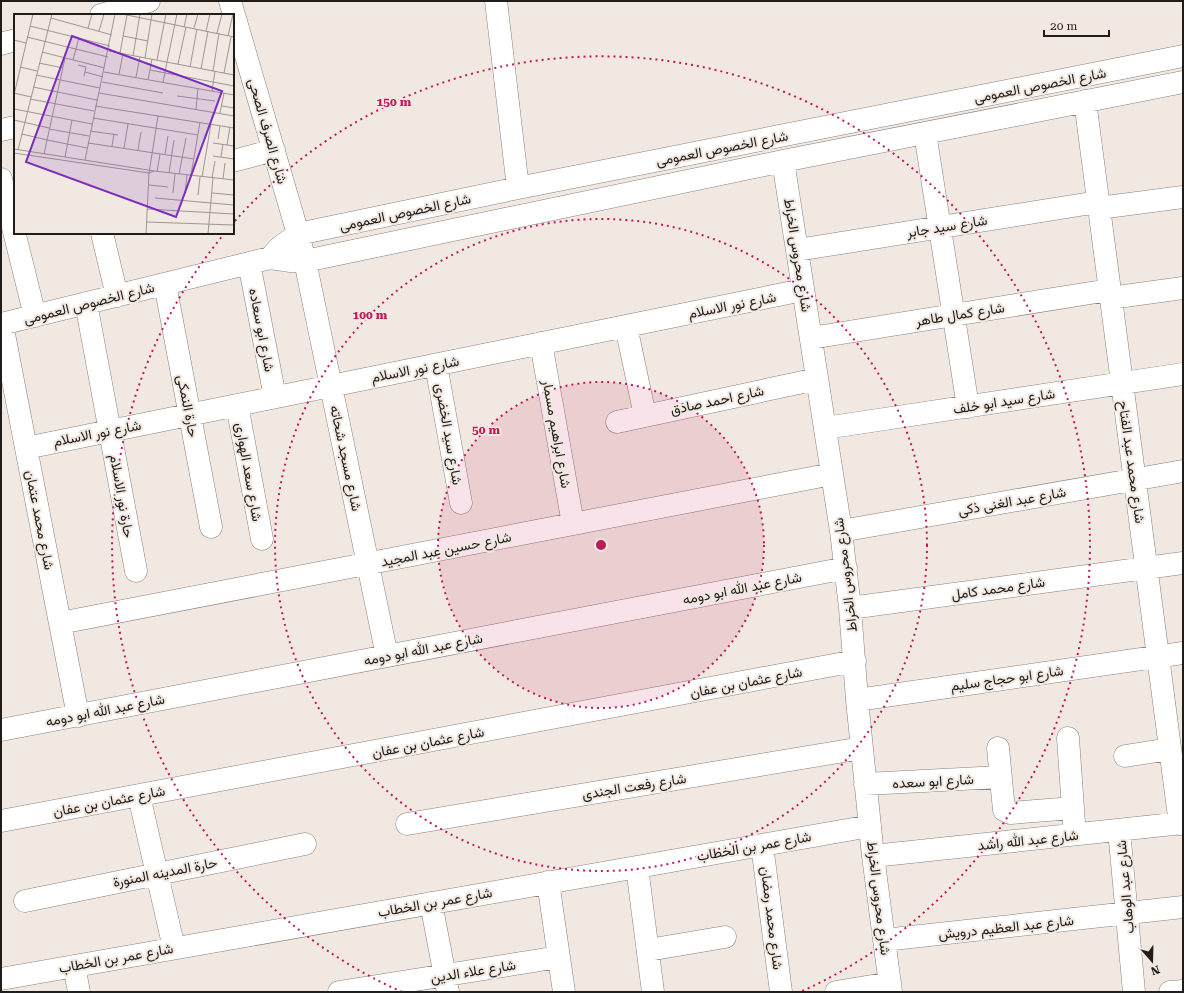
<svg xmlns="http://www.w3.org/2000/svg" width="1184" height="993" font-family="'Roboto Serif',Vazirmatn,serif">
<rect width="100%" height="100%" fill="#f1e8e1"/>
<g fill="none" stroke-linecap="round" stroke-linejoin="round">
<defs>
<path id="minor" d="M230 1 298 234 305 261 387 656
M496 1 518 188
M101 15 149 1
M1 44 15 40
M1085 101 1180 824
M1 130 15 127
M925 133 968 407
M233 161 274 150
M783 161 841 531 850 608 857 700 873 856 891 992
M1 179 35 316
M1099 208 1183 197
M102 233 117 296
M797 250 1098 202
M270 258 280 247 298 234 518 188 1183 56
M249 263 275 397
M165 284 211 527
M1110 298 1183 288
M86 303 136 571
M1 324 270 258 291 261H305L783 161 1183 82
M2 324 78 716
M626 326 645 416
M811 338 1109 290
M541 343 573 524
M436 365 461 503
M237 405 262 539
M617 422 817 379
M825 428 1183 374
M26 448 803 290
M841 531 1183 471
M850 608 1183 563
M60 623 832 474
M857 700 1183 653
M1 730 846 568
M1068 738 1074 823
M998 748 1004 810 1010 813 1073 808
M1125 756 1170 749
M865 784 1000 777
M139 796 174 948
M1 821 855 661
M407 824 862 748
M1119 830 1134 992
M762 845 781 992
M873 856 1183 823
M637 867 653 992
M548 882 564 992
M25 901 305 844
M431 903 448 992
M884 940 1183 907
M648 950 725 937
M74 966 79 992
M1 979 870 826
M339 992 559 957
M836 992 890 983
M1170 992 1183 991"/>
</defs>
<use href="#minor" stroke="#88807a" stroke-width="23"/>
<use href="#minor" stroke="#fff" stroke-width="22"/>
</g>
<circle cx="601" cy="545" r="163" fill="#c2185b" fill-opacity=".12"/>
<g fill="none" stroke="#c2185b" stroke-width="2" stroke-dasharray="2 4">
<circle cx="601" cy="545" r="163"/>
<circle cx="601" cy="545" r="326"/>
<path d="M402 992A489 489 0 0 1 224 234M235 221A489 489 0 1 1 800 992"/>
</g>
<g text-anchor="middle" stroke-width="4" stroke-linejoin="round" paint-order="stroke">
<g font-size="14" fill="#1f1c1a" stroke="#f1e8e1">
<text transform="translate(1040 85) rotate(-11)" y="5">شارع الخصوص العمومى</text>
<text transform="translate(268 131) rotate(74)" y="5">شارع الصرف الصحى</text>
<text transform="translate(722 148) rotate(-11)" y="5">شارع الخصوص العمومى</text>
<text transform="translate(405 212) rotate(-12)" y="5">شارع الخصوص العمومى</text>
<text transform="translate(947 226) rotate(-9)" y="5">شارع سيد جابر</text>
<text transform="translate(798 255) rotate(81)" y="5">شارع محروس الخراط</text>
<text transform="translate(89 303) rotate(-14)" y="5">شارع الخصوص العمومى</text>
<text transform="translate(732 305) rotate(-11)" y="5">شارع نور الاسلام</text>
<text transform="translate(960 314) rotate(-9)" y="5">شارع كمال طاهر</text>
<text transform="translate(262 330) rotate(79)" y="5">شارع ابو سعاده</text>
<text transform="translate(415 369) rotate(-11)" y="5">شارع نور الاسلام</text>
<text transform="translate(717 400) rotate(-12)" y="5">شارع احمد صادق</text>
<text transform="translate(1004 401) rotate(-9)" y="5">شارع سيد ابو خلف</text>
<text transform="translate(188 406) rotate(79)" y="5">حارة النمكى</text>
<text transform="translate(97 433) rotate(-11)" y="5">شارع نور الاسلام</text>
<text transform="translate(449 434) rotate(80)" y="5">شارع سيد الخضرى</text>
<text transform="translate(557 434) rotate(80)" y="5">شارع ابراهيم مسمار</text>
<text transform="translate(346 458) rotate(78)" y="5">شارع مسجد شحاته</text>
<text transform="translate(1132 462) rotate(82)" y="5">شارع محمد عبد الفتاح</text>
<text transform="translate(249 472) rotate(80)" y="5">شارع سعد الهوارى</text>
<text transform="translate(122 496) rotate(80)" y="5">حارة نور الاسلام</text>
<text transform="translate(1012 501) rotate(-10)" y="5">شارع عبد الغنى ذكى</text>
<text transform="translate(40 520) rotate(79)" y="5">شارع محمد عتمان</text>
<text transform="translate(446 549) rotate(-11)" y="5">شارع حسين عبد المجيد</text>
<text transform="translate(845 575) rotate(-97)" y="5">شارع محروس الخراط</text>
<text transform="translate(742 588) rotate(-11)" y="5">شارع عبد الله ابو دومه</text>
<text transform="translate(998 588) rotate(-8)" y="5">شارع محمد كامل</text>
<text transform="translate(423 649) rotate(-11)" y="5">شارع عبد الله ابو دومه</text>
<text transform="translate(1007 678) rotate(-8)" y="5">شارع ابو حجاج سليم</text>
<text transform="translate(746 682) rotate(-11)" y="5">شارع عثمان بن عفان</text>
<text transform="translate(105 710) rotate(-11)" y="5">شارع عبد الله ابو دومه</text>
<text transform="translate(428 742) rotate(-11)" y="5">شارع عثمان بن عفان</text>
<text transform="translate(933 781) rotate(-3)" y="5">شارع ابو سعده</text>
<text transform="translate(634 786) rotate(-9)" y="5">شارع رفعت الجندى</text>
<text transform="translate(109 801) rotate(-11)" y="5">شارع عثمان بن عفان</text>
<text transform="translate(1028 840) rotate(-6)" y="5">شارع عبد الله راشد</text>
<text transform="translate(754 846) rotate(-10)" y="5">شارع عمر بن الخطاب</text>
<text transform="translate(165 872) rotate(-11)" y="5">حارة المدينه المنورة</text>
<text transform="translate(1125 887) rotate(-95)" y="5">شارع عبد الوهاب</text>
<text transform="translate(879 898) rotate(83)" y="5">شارع محروس الخراط</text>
<text transform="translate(435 902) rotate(-10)" y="5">شارع عمر بن الخطاب</text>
<text transform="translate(772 918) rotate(83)" y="5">شارع محمد رمضان</text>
<text transform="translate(1006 927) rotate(-6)" y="5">شارع عبد العظيم درويش</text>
<text transform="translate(116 958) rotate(-10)" y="5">شارع عمر بن الخطاب</text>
<text transform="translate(473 971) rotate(-9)" y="5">شارع علاء الدين</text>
</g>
</g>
<g transform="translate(14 14)">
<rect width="220" height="220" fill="#f1e8e1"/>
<path fill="none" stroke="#9d9691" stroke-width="1" d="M108 0 220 23M37 4 98 21M16 12 96 32M170 13 173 0M74 14 78 0M180 14 184 0M85 17 90 0M192 17 196 0M203 19 208 0M109 22 134 27M214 22 219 0M13 23 94 43M0 26 12 29M95 37 220 61M28 38 91 54M106 39 113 1M119 42 126 0M131 44 138 0M59 46 65 24M143 46 152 0M153 48 163 0M25 49 49 54M164 50 172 13M64 51 72 53 70 62M6 53 23 57M176 53 183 15M187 55 194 17M136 56 220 72M199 57 205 19M71 58 89 63M90 58 220 81M210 59 217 23M105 60 109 40M22 61 86 74M122 63 126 43M134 66 138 45M88 68 149 79M149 68 153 48M19 73 83 86M198 77 201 57M0 79 17 83M85 79 220 102M0 81 19 0M163 82 201 87M16 85 80 97M81 92 220 114M208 92 220 94M0 95 78 110M182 95 184 74M206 99 210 79M79 104 184 121M0 106 35 114M35 115 75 122M76 117 104 121M8 120 33 126M204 125 206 112M33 126 73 134M74 129 180 145M199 129 220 132M213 131 216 113M98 132 100 120M110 134 114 110M0 135 140 157 220 166M4 136 38 0M124 136 127 118M0 139 135 159 140 157M30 140 51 44M151 140 154 122M199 142 220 145M51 143 58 106M207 143 209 130M71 146 101 0M143 158 146 140M155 159 160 126M165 160 172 124M177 161 186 108M188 163 197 110M198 164 201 147M209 165 211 149M135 171 154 173M159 179 161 160M198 179 220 181M171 180 173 161M184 181 186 163M141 184 197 189M197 189 220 191M133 195 220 200M132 208 220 211M132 220 135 159 144 102M194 220 199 164"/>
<path fill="#7b2cbf" fill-opacity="0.15" stroke="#7b2cbf" stroke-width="2" d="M58 22 208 77 162 203 12 148Z"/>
<rect width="220" height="220" fill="none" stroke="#1f1c1a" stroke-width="2"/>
</g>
<circle cx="601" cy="545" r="6" fill="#c2185b" stroke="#f1e8e1" stroke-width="2"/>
<g font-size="12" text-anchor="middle" font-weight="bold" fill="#c2185b" stroke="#f1e8e1" stroke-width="4" stroke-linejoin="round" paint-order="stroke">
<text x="394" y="106">150 m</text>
<text x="370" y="319">100 m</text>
<text x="486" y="434">50 m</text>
</g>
<rect width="1184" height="993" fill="none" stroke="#1f1c1a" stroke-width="4"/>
<g transform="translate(1152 961) rotate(160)" stroke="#f1e8e1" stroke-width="3" paint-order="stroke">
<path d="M0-3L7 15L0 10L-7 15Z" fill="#1f1c1a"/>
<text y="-6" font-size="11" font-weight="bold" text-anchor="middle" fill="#1f1c1a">N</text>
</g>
<path d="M1044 30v6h65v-6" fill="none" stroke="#1f1c1a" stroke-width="2"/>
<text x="1050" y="30" font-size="12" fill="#1f1c1a" stroke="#f1e8e1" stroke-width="3" paint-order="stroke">20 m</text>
</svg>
